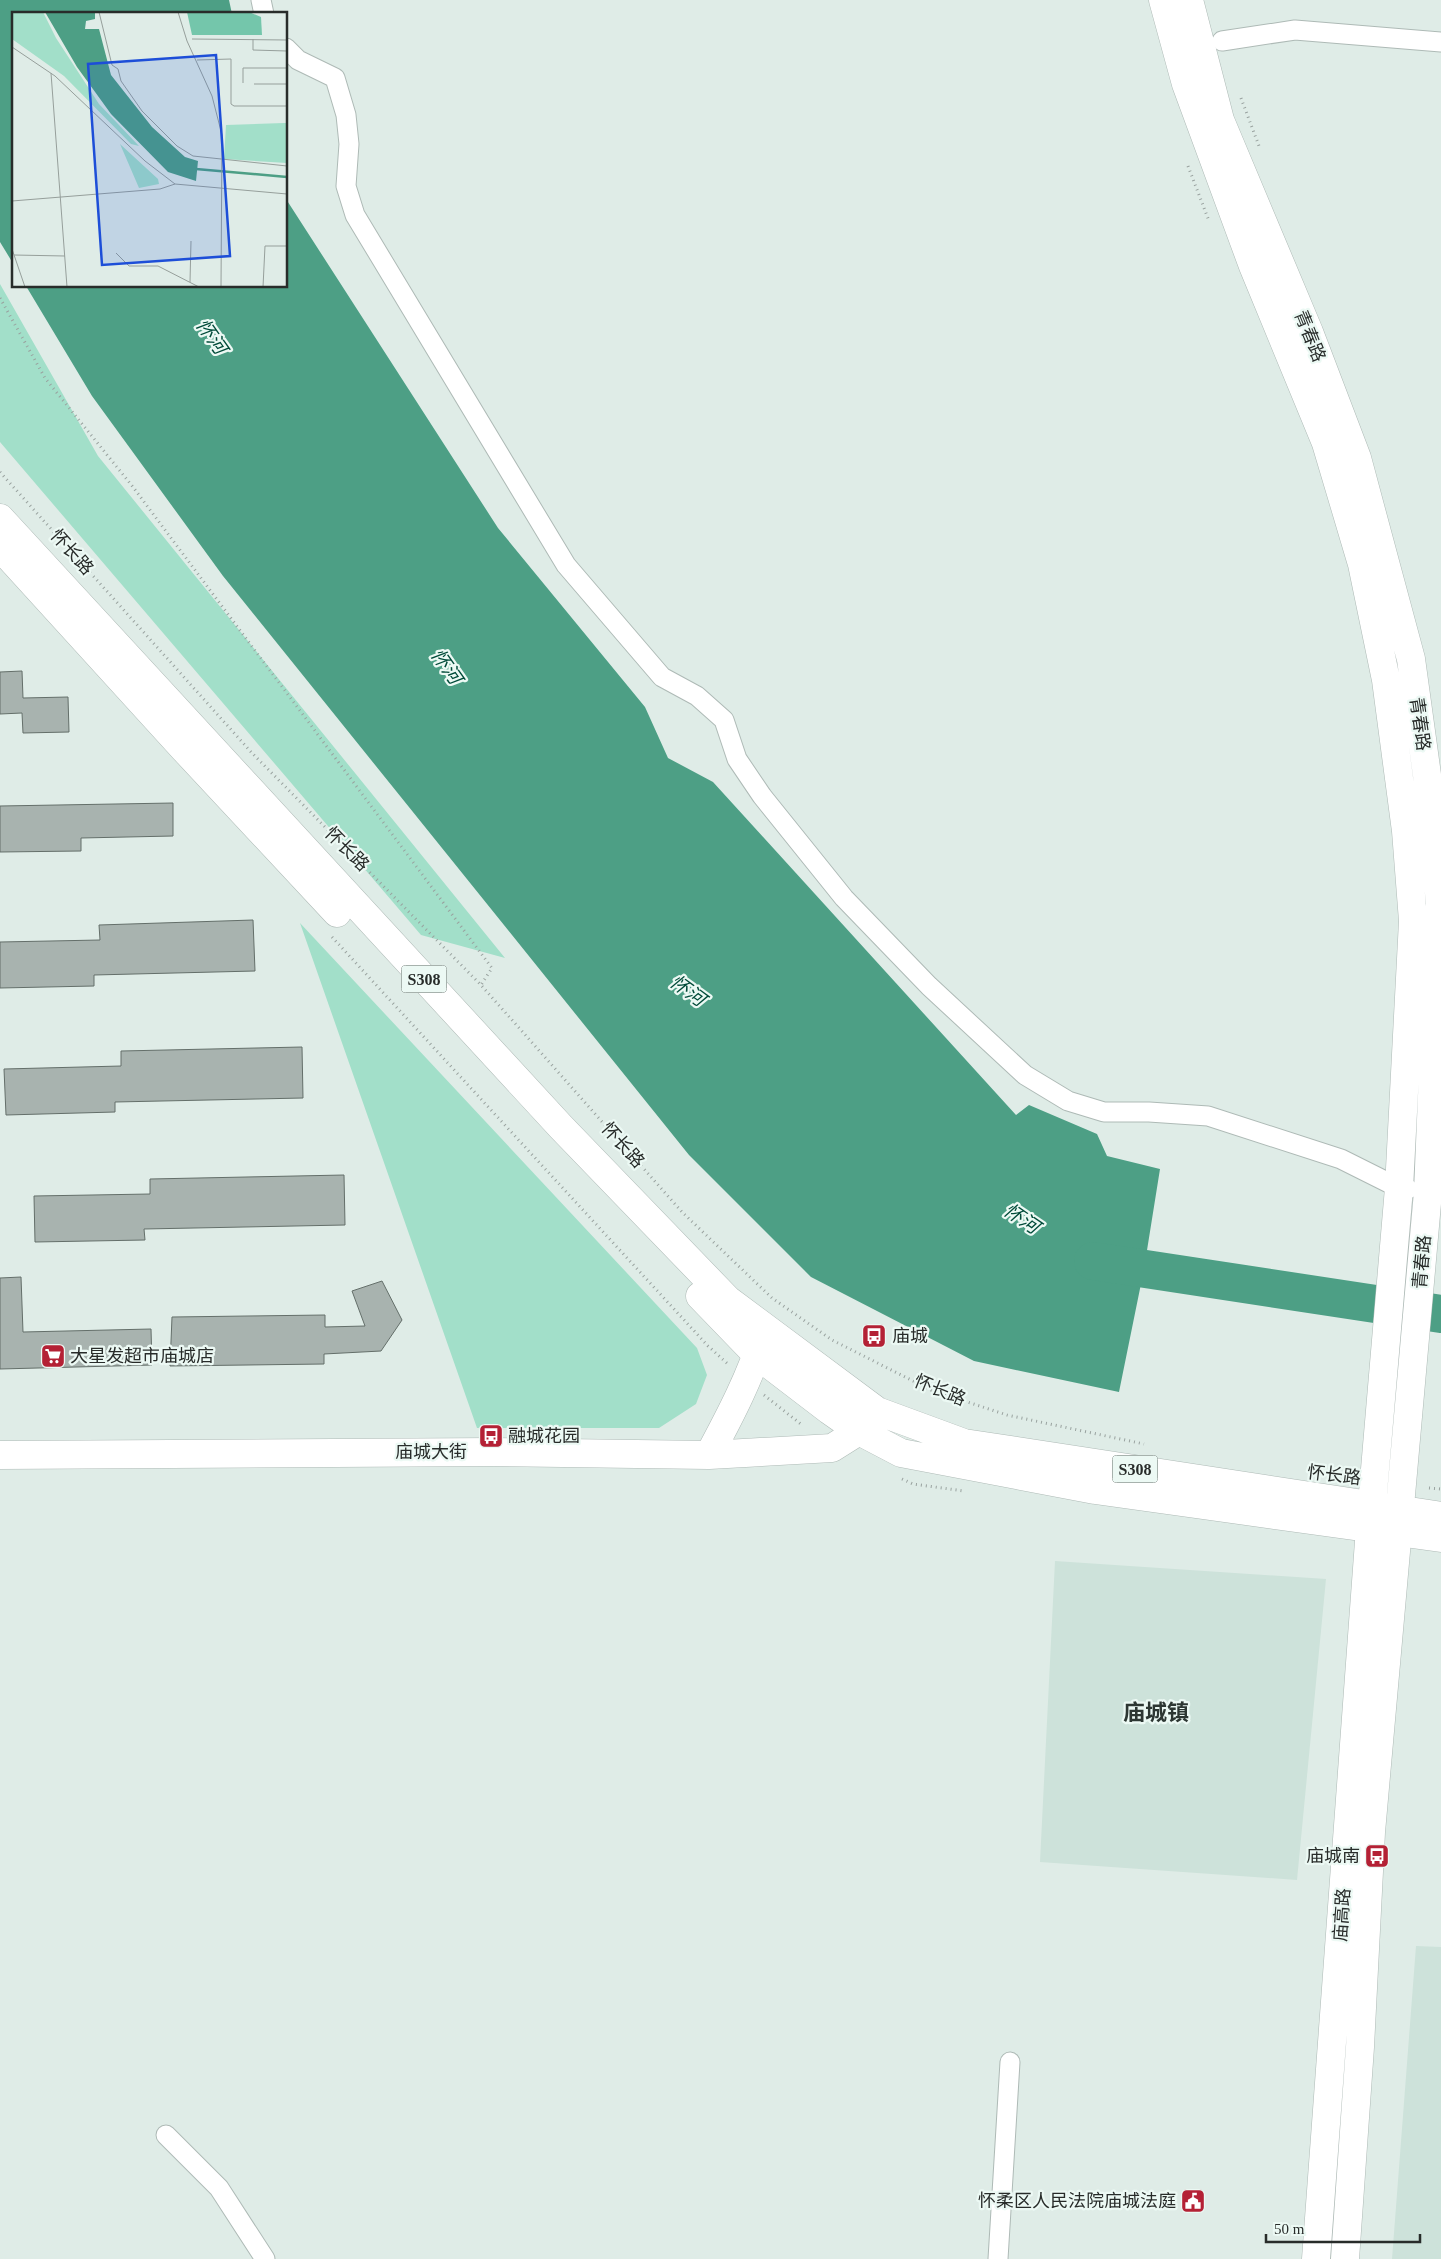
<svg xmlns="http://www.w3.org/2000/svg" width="1441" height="2259" font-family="'Times New Roman','Noto Sans SC',serif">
<rect width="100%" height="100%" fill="#dfece7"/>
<path fill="#cde2da" d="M1055 1561 1326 1579 1297 1880 1040 1862Z
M1416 1946 1441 1947V2259H1392Z"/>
<path fill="#a2dfc9" d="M0 284 98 456 505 958 421 935 0 442Z
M300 923 697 1348 707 1375 696 1404 659 1428H477Z"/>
<path fill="#4d9f85" d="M0 0H229L232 14H14V265L0 242Z
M286 199 498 528 645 707 668 758 713 782 1016 1115 1029 1105 1097 1134 1107 1156 1160 1169 1144 1269 1119 1392 974 1361 811 1277 689 1155 223 576 92 396 26 286H286Z"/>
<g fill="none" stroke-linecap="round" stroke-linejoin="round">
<path stroke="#4d9f85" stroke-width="38" d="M1093 1261 1441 1314"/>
</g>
<path fill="#a8b3af" stroke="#646f6a" d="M22 671 23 698 68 697 69 732 23 733 22 713 0 714V672Z
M173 803V836L81 838V851L0 852V806Z
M253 920 255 971 94 975V986L0 988V942L100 940 99 925Z
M302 1047 303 1098 115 1102V1112L6 1115 4 1069 121 1066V1051Z
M344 1175 345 1225 144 1229 145 1240 35 1242 34 1196 150 1194V1179Z
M21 1277 23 1332 151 1329 152 1365 0 1369V1278Z
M382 1281 402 1320 381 1351 324 1354V1364L170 1366 172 1317 325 1315V1327L365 1326 352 1291Z"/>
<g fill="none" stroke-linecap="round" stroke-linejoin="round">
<defs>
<path id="street" d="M261 0 264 14
M1222 41 1295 30 1441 42
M286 48 298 60 335 78 346 115 349 144 346 186 355 215 566 565 662 677 697 696 724 720 737 759 762 796 844 898 929 986 1025 1075 1068 1101 1104 1112H1149L1208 1116 1341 1159 1399 1188 1408 1189
M166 2135 219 2188 265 2259
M998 2259 1010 2062"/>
<path id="secondary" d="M1163 0 1186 84 1253 266 1326 443 1362 564 1386 680 1406 831 1413 921 1399 1188 1370 1528 1316 2259
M1189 0 1220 120 1309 332 1357 458 1411 659 1427 775 1440 903 1428 1192 1371 1832 1360 2047 1345 2259
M0 1455 494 1452 709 1455 832 1448 859 1431 873 1415
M709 1455C730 1416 751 1376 764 1333"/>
<path id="primary" d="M0 518 561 1127 728 1300 877 1411 964 1443 1441 1516
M0 547 184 749 337 913
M700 1296 757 1355 829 1410 859 1431 901 1453 1095 1490 1441 1538"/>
</defs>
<use href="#street" stroke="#aebab6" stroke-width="21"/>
<use href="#secondary" stroke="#aebab6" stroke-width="29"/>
<use href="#primary" stroke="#aebab6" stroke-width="29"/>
<path stroke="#99a29f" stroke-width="3" stroke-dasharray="1 4" stroke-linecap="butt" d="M1241 98 1259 146
M1188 166 1209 221
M0 298 45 378 133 487 492 968 481 985
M0 472 252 753 481 985 682 1212 772 1298 832 1340 931 1390 1007 1415 1144 1444
M332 937 708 1346 729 1365
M764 1395 802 1425
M902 1479 913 1484 964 1491
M1429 1488 1441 1489"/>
<use href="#street" stroke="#fff" stroke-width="19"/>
<use href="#secondary" stroke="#fff" stroke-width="28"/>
<use href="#primary" stroke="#fff" stroke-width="28"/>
</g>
<defs>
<symbol id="bus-square" viewBox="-11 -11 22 22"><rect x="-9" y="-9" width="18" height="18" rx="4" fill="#b42135" stroke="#ecf9f4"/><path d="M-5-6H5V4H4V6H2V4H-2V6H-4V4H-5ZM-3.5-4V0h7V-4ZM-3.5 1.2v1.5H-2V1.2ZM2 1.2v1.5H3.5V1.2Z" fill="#fff"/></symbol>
<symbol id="supermarket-square" viewBox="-11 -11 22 22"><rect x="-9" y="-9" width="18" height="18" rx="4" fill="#b42135" stroke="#ecf9f4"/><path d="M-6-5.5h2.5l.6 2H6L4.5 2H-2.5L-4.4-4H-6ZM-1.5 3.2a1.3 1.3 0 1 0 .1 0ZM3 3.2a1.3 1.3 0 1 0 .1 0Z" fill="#fff"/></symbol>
<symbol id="civic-square" viewBox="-11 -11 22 22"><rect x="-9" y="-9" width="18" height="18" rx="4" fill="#b42135" stroke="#ecf9f4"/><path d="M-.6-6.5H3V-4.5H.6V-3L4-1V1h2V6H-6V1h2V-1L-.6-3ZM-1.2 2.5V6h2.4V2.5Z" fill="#fff"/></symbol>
</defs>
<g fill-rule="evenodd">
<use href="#bus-square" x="860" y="1322" width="28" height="28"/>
<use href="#supermarket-square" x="39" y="1342" width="28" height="28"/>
<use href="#bus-square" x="477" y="1422" width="28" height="28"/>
<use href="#bus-square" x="1363" y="1842" width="28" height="28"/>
<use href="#civic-square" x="1179" y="2187" width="28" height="28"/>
</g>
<g text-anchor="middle" stroke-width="4.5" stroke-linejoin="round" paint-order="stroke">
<g fill="#ecf9f4" stroke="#636a67" stroke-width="1">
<rect x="401.5" y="965.5" width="45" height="27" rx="4"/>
<rect x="1112.5" y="1455.5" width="45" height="27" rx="4"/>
</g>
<g font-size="16" font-weight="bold" fill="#282c2a">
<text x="424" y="985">S308</text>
<text x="1135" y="1475">S308</text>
</g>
<g font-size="18" fill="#282c2a" stroke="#ecf9f4">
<text transform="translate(1310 336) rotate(68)" y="6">青春路</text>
<text transform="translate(72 552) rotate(48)" y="6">怀长路</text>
<text transform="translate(1420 724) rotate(82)" y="6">青春路</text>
<text transform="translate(347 849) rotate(45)" y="6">怀长路</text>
<text transform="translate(623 1145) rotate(48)" y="6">怀长路</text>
<text transform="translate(1422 1262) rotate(-85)" y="6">青春路</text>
<text transform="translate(940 1390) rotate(22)" y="6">怀长路</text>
<text x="431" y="1458">庙城大街</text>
<text transform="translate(1334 1475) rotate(7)" y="6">怀长路</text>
<text transform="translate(1342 1915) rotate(-86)" y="6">庙高路</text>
</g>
<g font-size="18" fill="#282c2a" stroke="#ecf9f4" text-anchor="start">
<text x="892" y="1342">庙城</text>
<text x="70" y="1362">大星发超市庙城店</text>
<text x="508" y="1442">融城花园</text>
<text x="1360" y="1862" text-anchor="end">庙城南</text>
<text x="1176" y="2207" text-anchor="end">怀柔区人民法院庙城法庭</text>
</g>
<g font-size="19" font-style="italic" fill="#004b39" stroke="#ecf9f4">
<text transform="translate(212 336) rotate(55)" y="7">怀河</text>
<text transform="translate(447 666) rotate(55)" y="7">怀河</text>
<text transform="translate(688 990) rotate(36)" y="7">怀河</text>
<text transform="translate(1022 1218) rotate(34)" y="7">怀河</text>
</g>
<g font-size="22" font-weight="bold" fill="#2d3733" stroke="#ecf9f4">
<text x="1156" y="1720">庙城镇</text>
</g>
</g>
<g transform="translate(12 12)">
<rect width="275" height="275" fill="#dfece7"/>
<path d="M0 0H31L44 26 87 92 127 134 119 132 52 64 0 27ZM272 111H275V151L212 147 214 113ZM108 132 146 167 147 172 127 176Z" fill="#a2dfc9"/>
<path d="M175 0H237L249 5 250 23H180Z" fill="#74c6ab"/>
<path d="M33 0H83V7L74 9 73 17H87L99 63 140 115 173 145 186 149 184 169 156 160 99 102 65 55Z" fill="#4d9f85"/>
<path fill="none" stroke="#4d9f85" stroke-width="2.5" d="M184 157 275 165"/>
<path fill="none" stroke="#969f9b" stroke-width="1" d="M87 0 100 53 106 57 109 69 130 99 165 134 181 144 275 154M166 0 175 29M180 27 275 28M241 27V38L275 39M175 29 200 84 210 123 209 275M0 35 43 64 133 149 163 172 275 182M185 48 219 47V92L222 94H275M39 61 55 275M231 71V56H275M242 72H275M0 189 148 177 163 172M0 237 13 275M104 241 117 254H146L187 275M2 243 53 244M178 270 179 229M251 275 253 234H275"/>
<path fill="#1d4ed8" fill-opacity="0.15" stroke="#1d4ed8" stroke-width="2.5" d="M204 43 218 244 90 253 76 52Z"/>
<rect width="275" height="275" fill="none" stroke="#282c2a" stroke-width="2.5"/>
</g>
<path d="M1266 2234v8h154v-8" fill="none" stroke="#282c2a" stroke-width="2.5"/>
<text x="1274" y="2234" font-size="15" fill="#282c2a" stroke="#ecf9f4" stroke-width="4" paint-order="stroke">50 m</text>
</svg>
